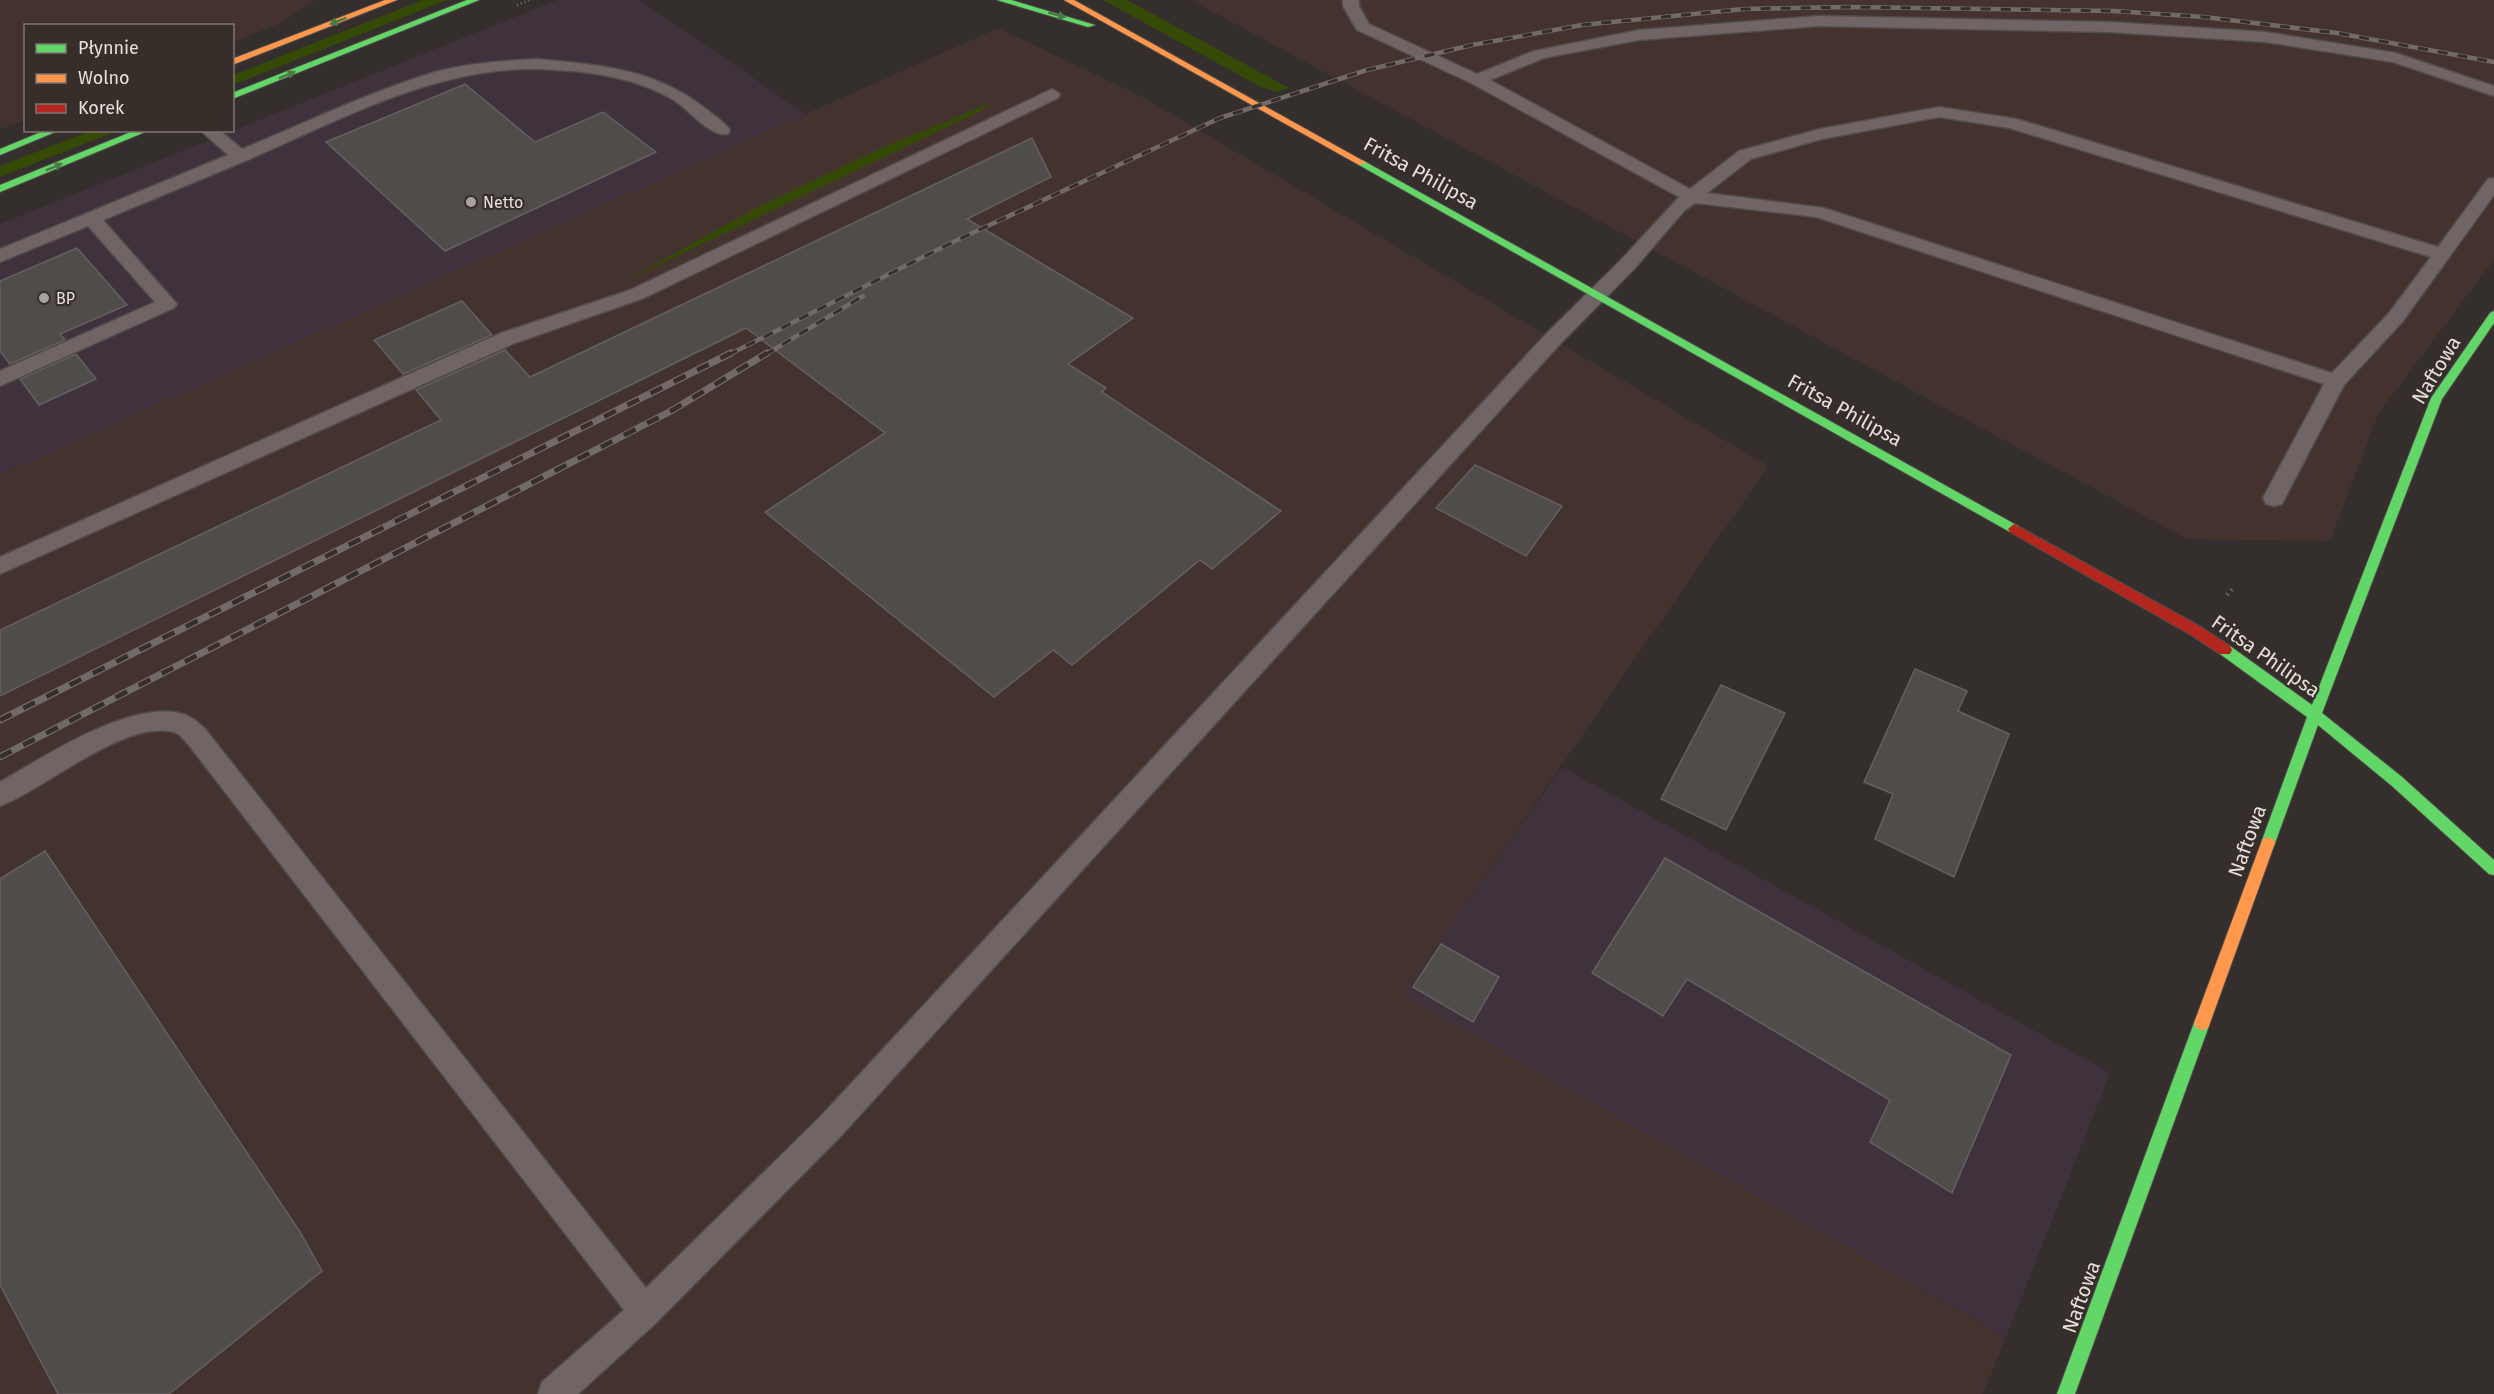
<svg xmlns="http://www.w3.org/2000/svg" width="2494" height="1394" font-family="'Fira Sans',sans-serif">
<rect width="100%" height="100%" fill="#342f2d"/>
<path fill="#40323c" d="M558 0H638L808 115 0 475V224Z
M1562 767 2110 1073 2006 1337 1402 995Z"/>
<path fill="#44322f" d="M0 0H316L281 23 233 42 232 26H26L25 120 0 129Z
M1191 0H2494V260L2378 414 2330 541 2187 539Z
M998 28 1141 96 1768 466 1403 995 2006 1337 1983 1394H0V475Z"/>
<path fill="#344a06" d="M423 0H447L233 85V75Z
M1103 0H1127L1289 88 1276 92 1259 86Z
M993 102 981 111 623 282 758 207 881 148Z
M90 131H117L0 177V166Z"/>
<path fill="#4f4c4a" stroke="#646060" stroke-width="1.5" d="M465 84 535 142 603 112 656 152 445 251 326 142Z
M1032 138 1051 177 967 219 1133 318 1068 364 1106 388 1102 392 1281 511 1212 569 1200 560 1072 665 1053 650 994 697 765 512 885 433 746 328 0 696V630L441 420 416 390 505 350 530 377Z
M77 248 127 305 60 334 65 340 10 364 0 351V281Z
M462 301 492 335 403 374 374 340Z
M76 354 96 379 39 405 20 379Z
M1475 465 1562 506 1526 556 1436 508Z
M1915 669 1967 691 1958 711 2009 734 1954 877 1875 839 1893 794 1864 782Z
M1721 685 1785 713 1726 830 1661 799Z
M45 851 300 1232 322 1271 169 1394H58L0 1285V879Z
M1665 858 2011 1055 1952 1193 1870 1142 1890 1100 1687 979 1663 1016 1592 973Z
M1441 944 1499 977 1473 1022 1413 987Z"/>
<g fill="none" stroke-linecap="round" stroke-linejoin="round">
<defs>
<path id="lane" d="M1343 0H1359V6L1369 24 1477 74 1534 51 1639 30 1819 16 2109 22 2266 32 2396 53 2494 86V96L2393 62 2266 42 2109 32 1819 26 1639 40 1544 58 1490 80 1690 189 1739 151 1820 129 1939 107 2017 119 2438 247 2488 179 2494 178V195L2403 321 2344 385 2282 504 2274 506 2266 504 2263 498 2324 384 1816 217 1695 203 1684 211 1635 268 1561 343 840 1137 656 1323 578 1394H538L542 1382 624 1310 188 744C184 740 180 734 174 732 124 719 46 789 0 806V782C44 757 126 702 179 713 190 715 198 722 206 730L646 1288 820 1117 1547 333 1621 260 1679 197 1471 83 1357 30 1343 6ZM1939 117 2009 128 2431 257 2389 313 2332 373 1824 208 1707 193 1751 159 1822 139Z
M536 59C599 65 654 68 706 109 714 115 724 122 730 130L728 134C710 138 688 108 672 99 633 76 581 70 536 69 434 67 336 122 245 161 198 181 150 200 103 220L177 304 174 308 0 386V371L155 302 88 226 0 262V249L228 155 200 130H219L242 149C305 123 369 92 435 72 468 63 502 61 536 59Z
M1052 89 1060 94 1058 98 644 298 515 343 0 574V557L501 333 630 290Z"/>
<path id="fast" d="M467 0H479L232 99V93Z
M997 0H1011L1095 25 1088 27Z
M46 130H60L0 155V149Z
M136 130H150L0 192V185Z
M1362 160 2018 526 2020 529 2018 532H2010L1359 165V161Z
M2494 311V323L2442 399 2322 713 2402 777 2494 860V875L2489 874 2392 786 2318 725 2275 843 2273 847 2268 849 2263 847 2261 843 2307 717 2220 654 2218 650 2220 646H2230L2312 705 2431 398 2490 313Z
M2202 1016 2208 1018 2210 1023 2075 1394H2057L2194 1023 2196 1018Z"/>
<path id="slow" d="M385 0H397L232 65V59Z
M1064 0H1074L1367 163 1359 165Z
M2268 837 2273 839 2275 843 2210 1023 2208 1028 2202 1030 2196 1028 2194 1023 2261 843 2263 839Z"/>
<path id="jam" d="M2014 524 2201 627 2230 646 2232 650 2230 654H2220L2191 635 2010 532 2008 529Z"/>
</defs>
<use href="#lane" stroke="#504c4a" stroke-width="3"/>
<use href="#fast" stroke="#504c4a" stroke-width="2"/>
<use href="#slow" stroke="#504c4a" stroke-width="2"/>
<use href="#jam" stroke="#504c4a" stroke-width="2"/>
<path stroke="#746b6a" stroke-width="3" stroke-dasharray="1 3" stroke-linecap="butt" d="M517 5 530 0"/>
<path stroke="#746b6a" stroke-width="4" stroke-dasharray="1.5 4.5" stroke-linecap="butt" d="M2227 595 2235 586"/>
<use href="#lane" fill="#706564" fill-rule="evenodd"/>
<use href="#fast" fill="#63d668" fill-rule="evenodd"/>
<use href="#slow" fill="#ff974d" fill-rule="evenodd"/>
<use href="#jam" fill="#b3261e" fill-rule="evenodd"/>
<defs>
<path id="rail-far1" d="M728 355 953 242 1220 118 1367 70 1472 45 1582 25 1744 9 1851 7 2114 11 2204 17 2337 33 2494 62
M765 355 863 296"/>
<path id="rail" d="M0 720 731 353
M0 757 671 411 767 353"/>
</defs>
<use href="#rail-far1" stroke="#716a68" stroke-width="4.5"/>
<use href="#rail" stroke="#716a68" stroke-width="7"/>
<use href="#rail-far1" stroke="#372e2a" stroke-width="3" stroke-dasharray="10" stroke-linecap="butt"/>
<use href="#rail" stroke="#372e2a" stroke-width="4.5" stroke-dasharray="13" stroke-linecap="butt"/>
</g>
<defs><path id="oneway-solid" d="M-6-.8H1V-3.2L6.5 0L1 3.2V.8H-6Z" transform="scale(1.5)"/></defs>
<g fill="#4b7a46">
<use href="#oneway-solid" transform="translate(1057 15) rotate(15)"/>
<use href="#oneway-solid" transform="translate(338 21) rotate(159)"/>
<use href="#oneway-solid" transform="translate(287 75) rotate(-22)"/>
<use href="#oneway-solid" transform="translate(54 167) rotate(-22)"/>
</g>
<g fill="#a8a29f" stroke="#372e2a" stroke-width="2">
<circle cx="471" cy="202" r="6"/>
<circle cx="44" cy="298" r="6"/>
</g>
<g text-anchor="middle" stroke-width="4.5" stroke-linejoin="round" paint-order="stroke">
<g font-size="16" fill="#e6e0dd" stroke="#372e2a" text-anchor="start">
<text x="483" y="208">Netto</text>
<text x="56" y="304">BP</text>
</g>
<g font-size="20" fill="#e6e0dd" stroke="#372e2a">
<text transform="translate(1421 173) rotate(29)" y="7">Fritsa Philipsa</text>
<text transform="translate(2436 370) rotate(-59)" y="7">Naftowa</text>
<text transform="translate(1845 410) rotate(29)" y="7">Fritsa Philipsa</text>
<text transform="translate(2266 656) rotate(35)" y="7">Fritsa Philipsa</text>
<text transform="translate(2247 841) rotate(-70)" y="7">Naftowa</text>
<text transform="translate(2081 1297) rotate(-70)" y="7">Naftowa</text>
</g>
</g>
<rect x="24" y="24" width="210" height="108" fill="#372e2a" stroke="#7d7572" stroke-width="1.5"/>
<rect x="36" y="44" width="30" height="9" fill="#63d668" stroke="#7d7572" stroke-width="1.5"/>
<text x="78" y="54" font-size="18" fill="#e6e0dd">Płynnie</text>
<rect x="36" y="74" width="30" height="9" fill="#ff974d" stroke="#7d7572" stroke-width="1.5"/>
<text x="78" y="84" font-size="18" fill="#e6e0dd">Wolno</text>
<rect x="36" y="104" width="30" height="9" fill="#b3261e" stroke="#7d7572" stroke-width="1.5"/>
<text x="78" y="114" font-size="18" fill="#e6e0dd">Korek</text>
</svg>
